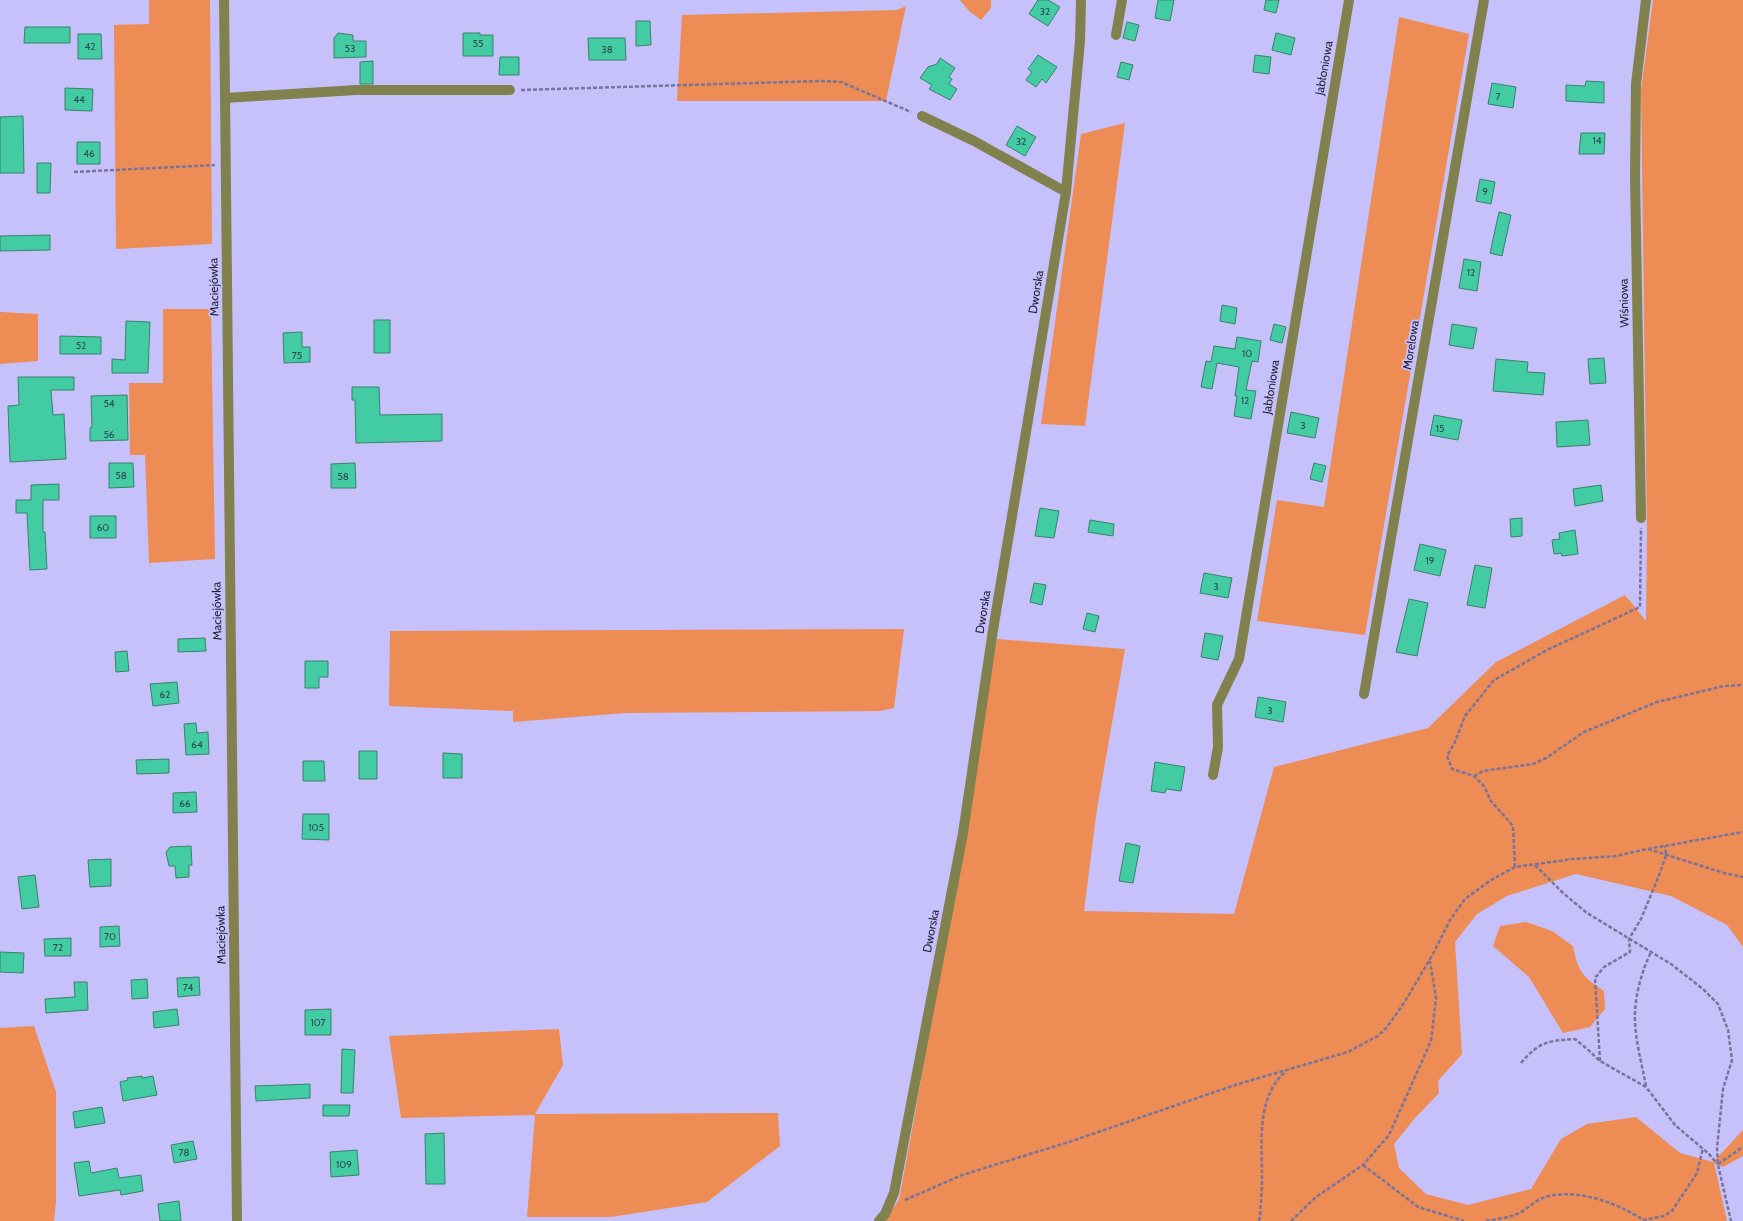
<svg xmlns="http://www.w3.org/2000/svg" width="1743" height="1221" font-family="Cabin,sans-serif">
<rect width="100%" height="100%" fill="#c7c1fb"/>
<path fill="#ed8c54" d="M149 0H210L212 244 116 249 114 25 149 24Z
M960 0H991V8L981 20 969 11Z
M1653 0H1743V947L1727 925 1671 896 1576 874 1507 896 1477 914 1455 942 1462 1054 1438 1081 1439 1093 1415 1118 1394 1144 1399 1168 1426 1194 1468 1205 1531 1189 1561 1139 1587 1124 1636 1117 1680 1153 1713 1162 1743 1130V1156L1723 1167 1714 1163 1727 1221H883L899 1200 915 1114 997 639 1125 649 1097 809 1084 911 1234 914 1274 767 1428 728 1496 662 1625 595 1646 621 1647 533 1641 90Z
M906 6 886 101H677L682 15 897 10Z
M1399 17 1469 34 1365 635 1257 621 1277 500 1324 507Z
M1125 123 1085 426 1041 424 1081 134Z
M163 309H211L215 559 149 563 145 455H130L129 383H163Z
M0 312 38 314V361L0 364V467Z
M904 629 894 708 880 711 625 713 513 722V711L389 706 390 631Z
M1526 922 1552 931 1573 946C1578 972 1582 976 1604 991L1605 1009 1590 1027 1563 1033 1529 977 1493 946 1500 926Z
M34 1026 56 1092V1201L54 1221H0V1028Z
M559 1029 563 1065 535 1114 778 1113 780 1146 707 1202 611 1217H527L535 1115 401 1118 389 1036Z"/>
<path fill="#43cba3" stroke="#3a816a" d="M1038 0H1048L1060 7 1048 26 1029 14Z
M1158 0H1174L1170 21 1155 18Z
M1266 0H1279L1276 13 1264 10Z
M636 21H650L651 45 636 46Z
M1127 22 1139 25 1135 41 1123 38Z
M25 27H70V43H24Z
M338 33 353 35V41H366V57L334 58V38Z
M463 33H480V35H493V56H463Z
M1276 33 1295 38 1291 55 1272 50Z
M78 34H101L102 59H78Z
M588 38H625L626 60H589Z
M1038 55 1057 67 1046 83 1042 79 1036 87 1026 80 1032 72 1028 69Z
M1255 55 1271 57 1269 74 1253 72Z
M500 57H519V75H499Z
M940 58 955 68 949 77 952 79 949 84 957 89 950 100 929 89 932 85 920 78 928 67 937 64Z
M373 61V84H360V62Z
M1121 62 1133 65 1129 80 1117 77Z
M1586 81 1604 82V103L1566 101V85L1585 86Z
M1492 83 1516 87 1513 108 1488 104Z
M65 88 93 89 92 111 65 110Z
M23 116 24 173H0V117Z
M1017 126 1036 137 1025 156 1006 145Z
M1581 133H1605L1604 154H1579Z
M77 142H100V164H77Z
M37 163H51L50 193H37Z
M1480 179 1495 182 1491 204 1476 201Z
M1499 212 1511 215 1502 256 1490 253Z
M50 235V250L0 251V236Z
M1464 259 1481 262 1477 291 1459 288Z
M1222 305 1237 308 1235 324 1220 321Z
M374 320H390V353H374Z
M126 321 150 322 148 373H112V359L125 360Z
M1274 324 1286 327 1282 343 1270 340Z
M1452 324 1477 328 1473 349 1449 345Z
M302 332V347H310V362L284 363 283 333Z
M60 336 101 337V354H60Z
M1237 337 1261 341 1258 362 1252 361 1246 390 1256 391 1251 419 1234 416 1237 396H1235L1239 367 1217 363 1212 389 1201 387 1206 361 1211 362 1214 346 1235 349Z
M1604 358 1606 383 1590 384 1588 359Z
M1496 359 1528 362 1527 372 1545 373 1543 395 1493 391Z
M18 377H74V390H51L53 415 64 414 66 459 10 462 8 406 19 405Z
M352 387H379L380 415 442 414V441L356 443 355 400H352Z
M127 395 128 440 90 441V428L92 427 91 396Z
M1291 412 1319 418 1315 438 1287 433Z
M1434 415 1462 420 1458 440 1430 435Z
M1588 420 1590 445 1557 447 1556 422Z
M109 463H133L134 487 109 488Z
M355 463 356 488H331V464Z
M1314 463 1326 466 1322 482 1310 479Z
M59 484V500H43V532H45L47 569 30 570 27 513H16V500H31V485Z
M1601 485 1603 501 1575 506 1573 489Z
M1040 508 1059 511 1054 538 1035 536Z
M90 516H116V538H90Z
M1522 518V536L1511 537 1510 519Z
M1090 520 1114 524 1113 536 1088 532Z
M1575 530 1578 554 1562 556 1561 553 1554 554 1552 540 1560 539 1559 533Z
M1420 544 1446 550 1440 576 1414 570Z
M1475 565 1492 568 1485 608 1467 605Z
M1204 573 1232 578 1228 598 1200 593Z
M1034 583 1046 585 1042 605 1030 602Z
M1409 599 1428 603 1417 656 1396 652Z
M1087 613 1099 616 1095 632 1083 629Z
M1205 633 1223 636 1218 660 1201 657Z
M205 638 206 651 178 652V639Z
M127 651 129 671 116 672 115 652Z
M305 661H328V677H319V688H305Z
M177 682 179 703 153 706 150 684Z
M1258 697 1286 702 1283 722 1255 717Z
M196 723 197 733 208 732 209 754 186 755 184 724Z
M359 751H377V779H359Z
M443 753 462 754V778H443Z
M169 759V773L137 774 136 760Z
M303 761H324L325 781H303Z
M1155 762 1185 767 1181 791 1166 789 1165 793 1151 791Z
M196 792 197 812 173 813V793Z
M303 814H329V840L302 839Z
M1126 843 1140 846 1133 883 1119 881Z
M191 846 192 865H189V877L176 878 175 866H169L166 852 170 847Z
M111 859V886L90 887 88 860Z
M35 875 39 907 22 909 18 877Z
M119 926 120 946 100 947V927Z
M71 938V956H45L44 939Z
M0 952 24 953 23 973 0 972Z
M199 977 200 995 178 997 177 978Z
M147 979 148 998 132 999 131 980Z
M74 982H87L88 1010 46 1013 45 999 75 997Z
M177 1009 179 1025 154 1028 153 1012Z
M331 1009V1035H305V1010Z
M342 1049 355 1050 353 1093H341Z
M142 1076V1078L153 1076 157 1095 123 1101 120 1082 128 1080 127 1078Z
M310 1084V1098L256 1101 255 1086Z
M323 1105H350L349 1116H323Z
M102 1107 105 1123 75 1128 73 1112Z
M444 1133 445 1184H426L425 1134Z
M193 1141 197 1159 174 1163 171 1145Z
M357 1150 359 1175 331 1177 330 1152Z
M89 1161 91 1173 117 1168 119 1178 141 1175 143 1191 121 1195 120 1190 79 1196 74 1163Z
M179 1201 181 1221H160L158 1204Z"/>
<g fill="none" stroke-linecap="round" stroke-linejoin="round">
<path stroke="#78749c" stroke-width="2.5" stroke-dasharray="4 2" stroke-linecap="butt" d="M521 90 820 81 841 82 911 112
M74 172 215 165
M1474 776 1483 771 1533 764 1546 758 1584 732 1657 702 1724 686 1743 685
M1648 849 1724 873 1743 877
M1535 865 1563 893 1587 913 1671 964 1703 989 1718 1004 1728 1030 1732 1060 1723 1089 1717 1148 1718 1165 1731 1221
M1515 867 1513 826 1491 801 1484 786 1474 776 1452 769 1447 756 1455 742 1465 716 1494 680 1547 650 1640 607 1641 528
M1600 1061 1595 978 1604 967 1630 952 1629 939 1641 919 1660 873 1666 855 1665 846
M1521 1063C1540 1041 1547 1041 1575 1039L1586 1048 1600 1061 1646 1087 1675 1125 1709 1154 1717 1164
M1646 1086C1642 1065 1636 1043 1635 1022 1634 999 1641 973 1651 952
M1718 1164 1743 1147
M1363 1165 1418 1207 1464 1221
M905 1200 962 1175 1069 1142 1235 1085 1348 1052 1368 1041 1378 1036 1387 1027 1404 1003 1433 954 1450 920 1465 899 1491 880 1515 867 1573 859 1616 856 1647 849 1743 832
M1259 1221 1260 1215C1261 1202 1262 1190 1262 1178 1262 1142 1256 1097 1286 1071
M1291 1221 1316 1197 1363 1165 1389 1135 1431 1041 1436 998 1430 961
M1486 1221C1497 1219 1509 1218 1519 1213 1527 1209 1533 1203 1540 1199 1571 1186 1617 1202 1643 1220L1664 1216 1672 1211 1697 1173 1703 1148"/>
<path stroke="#80814c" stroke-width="10" d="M224 0 237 1221
M1116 35 1122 0
M225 98 356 90H510
M922 116 974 141 1066 192
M1641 518 1635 176 1636 84 1646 0
M1364 694 1484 0
M1213 775 1218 747 1217 705 1239 659 1349 0
M879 1221 885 1214 894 1193 963 833 993 630 1066 192 1080 41 1081 0"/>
</g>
<g text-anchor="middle" stroke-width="3.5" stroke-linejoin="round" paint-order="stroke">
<g font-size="10" fill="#2c4c53">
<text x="1045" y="15">32</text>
<text x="478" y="47">55</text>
<text x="90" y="50">42</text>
<text x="350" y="52">53</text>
<text x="607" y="53">38</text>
<text x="1498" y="100">7</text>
<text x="79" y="103">44</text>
<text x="1597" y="144">14</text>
<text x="1021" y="145">32</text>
<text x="89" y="157">46</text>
<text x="1485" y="195">9</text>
<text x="1471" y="276">12</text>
<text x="81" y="349">52</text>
<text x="1247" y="357">10</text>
<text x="297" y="359">75</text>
<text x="1245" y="404">12</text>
<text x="109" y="407">54</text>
<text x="1303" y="429">3</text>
<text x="1440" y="432">15</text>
<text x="109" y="438">56</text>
<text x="121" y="479">58</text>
<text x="343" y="480">58</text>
<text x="103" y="531">60</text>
<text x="1430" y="564">19</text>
<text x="1216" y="590">3</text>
<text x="165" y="698">62</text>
<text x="1270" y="714">3</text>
<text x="197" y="748">64</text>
<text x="185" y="807">66</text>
<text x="316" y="831">105</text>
<text x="110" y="940">70</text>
<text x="58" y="951">72</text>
<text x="188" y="991">74</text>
<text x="318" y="1026">107</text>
<text x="184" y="1156">78</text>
<text x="344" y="1168">109</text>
</g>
<g font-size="12" fill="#252238" stroke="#c7c1fb">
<text transform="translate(1324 68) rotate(-80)" y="4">Jabłoniowa</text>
<text transform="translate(214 287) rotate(-91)" y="4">Maciejówka</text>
<text transform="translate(1036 292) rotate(-81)" y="4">Dworska</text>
<text transform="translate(1624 303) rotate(-91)" y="4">Wiśniowa</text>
<text transform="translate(1411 345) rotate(-81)" y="4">Morelowa</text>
<text transform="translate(1271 387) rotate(-81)" y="4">Jabłoniowa</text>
<text transform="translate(217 611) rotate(-91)" y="4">Maciejówka</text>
<text transform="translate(983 612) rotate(-81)" y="4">Dworska</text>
<text transform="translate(931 931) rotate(-79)" y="4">Dworska</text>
<text transform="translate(221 935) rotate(-91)" y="4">Maciejówka</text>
</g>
</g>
</svg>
